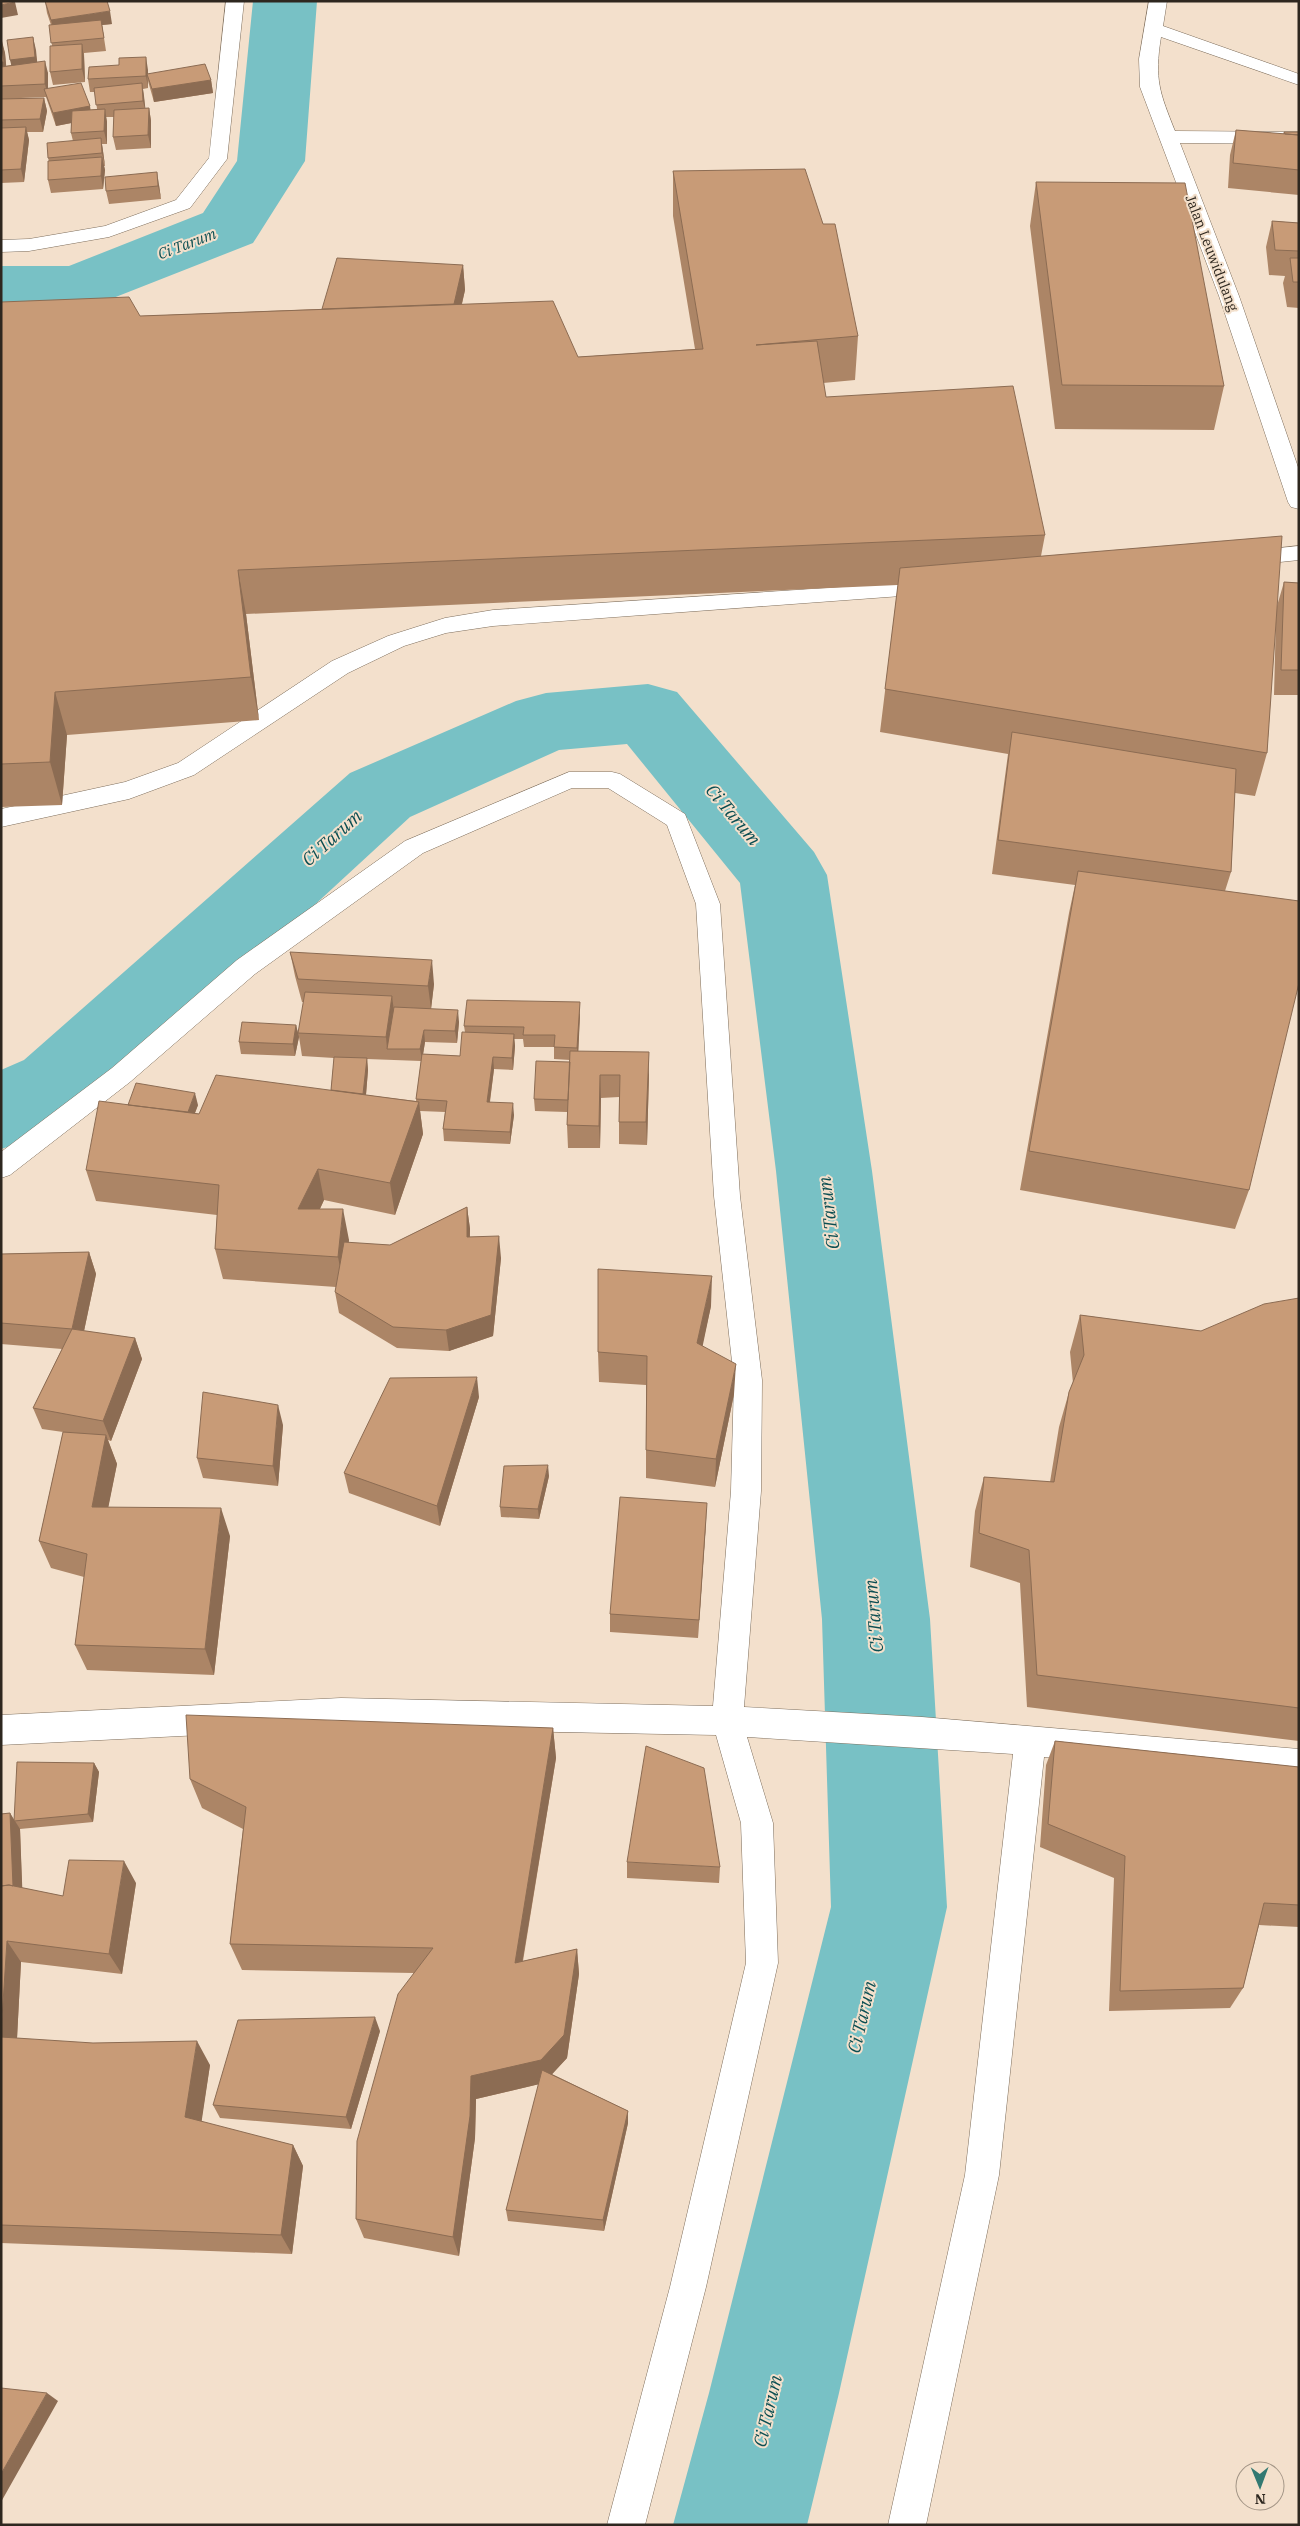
<svg xmlns="http://www.w3.org/2000/svg" width="1300" height="2526" font-family="'IBM Plex Serif',serif">
<rect width="100%" height="100%" fill="#f3e0cc"/>
<g fill="none" stroke-linecap="round" stroke-linejoin="round">
<path fill="#78c1c5" fill-rule="evenodd" d="M253 1H317L305 161 253 243 103 302 78 308H1V266H69L203 213 237 161Z
M648 684 677 692 814 852 827 875 872 1171 930 1619 947 1907 839 2393 807 2525H673L709 2393 831 1907 822 1619 776 1171 740 883 627 744 559 750 410 817 90 1112 34 1139 1 1149V1070L24 1060 350 773 516 701 546 693Z"/>
<defs>
<path id="minor" d="M226 1H244L227 159 190 208 109 237 29 251 1 252V240L29 239 105 226 176 200 209 158Z
M1149 1H1167L1163 26 1299 74V85L1161 37C1154 80 1160 93 1175 131L1299 132V144L1180 143 1239 296 1299 470V509L1291 507 1288 502 1219 296 1140 87 1139 59Z
M1299 546V560L1243 566 1235 564 1232 559 1235 554 1243 552Z
M934 581 942 583 945 588 942 593 493 626 446 633 404 646 348 673 194 775 129 799 1 827V809L125 782 178 763 332 661 388 636 445 618 493 610Z
M569 772H612L620 774 685 814 720 904 740 1196 762 1380 761 1491 744 1707 922 1717 1299 1749V1779L1044 1757 999 2175 926 2525H888L965 2175 1013 1754 747 1737 773 1823 778 1963 706 2287 645 2525H607L670 2287 746 1963 741 1823 716 1735 341 1728 1 1745V1715L341 1698 713 1706 731 1491 734 1380 714 1196 696 904 667 825 608 788H572L423 853 255 974 130 1082 10 1175 1 1178V1152L112 1068 237 960 405 841Z"/>
</defs>
<use href="#minor" stroke="#7e6e5c" stroke-width="1"/>
<use href="#minor" fill="#fff" fill-rule="evenodd"/>
</g>
<path fill="#ac8566" fill-rule="evenodd" d="M45 1 112 24 102 25 106 51 84 53 85 82 53 85 50 72 52 46 51 25 47 13Z
M33 37 37 62 48 73V89L90 106V110L97 109 95 92H90L88 79 148 70V74L211 80 213 93 154 102 148 81V88L143 89 145 108H149L151 121V148L116 150 113 137 114 117H106L107 122V144H102L105 166H104L105 170 103 189 51 193 48 180 49 161 48 158 73 141 71 133V123L56 126 46 97 21 98H44L47 111 43 132H27L29 140 24 182 1 183V41L5 53 6 66 11 65Z
M1236 130 1283 134 1284 132H1299V195L1228 188 1230 155Z
M673 171 858 336 855 380 823 383 826 397 1045 535 1041 556 1277 606 1284 582 1299 583V695H1274L1276 616 1267 753 1255 796 1235 793 1231 872 1225 891 1249 1190 1235 1229 1020 1190 1069 913 1075 885 992 874 1008 754 880 732 898 585 246 614 259 720 67 735 62 805 1 807V302L140 316 322 309 463 265 465 290 462 304 578 357 695 349 673 216Z
M1036 182 1224 386 1214 430 1055 429 1030 226Z
M159 185 161 199 109 204 106 191Z
M1272 221 1299 223V308L1287 307 1283 283 1285 276 1269 275 1266 247Z
M290 952 434 984 431 1009 459 1022 457 1043 425 1042 423 1054 460 1056 465 1032 464 1026 580 1014 578 1051 649 1074 647 1145 619 1144V1097L601 1098 600 1148H568L567 1125V1112L535 1111 534 1099 570 1062V1060L554 1059V1047H524L523 1039H514L515 1046 513 1070 494 1069 490 1102 514 1115 510 1144 444 1141 443 1129 445 1112 420 1111 423 1134 395 1215 324 1200 320 1209 349 1240 348 1243 390 1245 467 1207 470 1229V1237L501 1258 493 1336 449 1351 397 1348 339 1313 335 1292 336 1287 223 1279 215 1249 217 1215 96 1201 86 1170 128 1105H198L195 1113 199 1114 331 1090 334 1058 302 1056 299 1037 295 1056 241 1054 239 1042 296 1025 298 1033 304 1002H302L295 976ZM367 1059 421 1061 416 1101 366 1095 368 1070Z
M89 1252 96 1274 84 1331 135 1338 142 1359 111 1441 108 1440 117 1464 108 1507 230 1536 214 1675 87 1670 75 1645 84 1577 51 1568 39 1541 63 1432 42 1429 33 1408 62 1349 1 1344V1254Z
M1299 1298V1741L1027 1707 1020 1583 970 1567 975 1511 984 1477 1050 1482 1059 1427 1069 1392 1073 1383 1070 1352 1080 1315 1201 1331Z
M711 1306 702 1346 734 1394 715 1487 646 1478V1385L599 1382 598 1352Z
M479 1397 440 1526 349 1493 344 1473Z
M283 1425 278 1486 203 1478 197 1458Z
M549 1476 539 1519 501 1517 500 1507Z
M706 1522 698 1638 610 1632V1614Z
M553 1728 556 1758 523 1961 577 1949 579 1974 567 2058 552 2074 628 2111V2123L604 2231 508 2221 506 2210 539 2084 476 2099 475 2138 459 2256 364 2238 356 2219 414 1973 242 1970 230 1944 243 1829 202 1808 190 1779Z
M1055 1741 1299 1767V1927L1259 1925 1243 1988 1230 2008 1109 2011 1114 1878 1040 1847 1046 1765Z
M94 1763 99 1772 93 1822 20 1829 22 1888 63 1896 136 1883 122 1974 21 1962 17 2038 210 2065 201 2122 293 2145 303 2166 292 2254 1 2243V1814L10 1813 14 1821Z
M627 1862 720 1867 719 1883 627 1878Z
M380 2031 351 2129 220 2118 213 2105Z"/>
<path fill="#8c6c53" d="M15 2 18 15 1 18V5Z
M110 11 112 24 102 25 106 51 104 38 54 33 51 20Z
M33 37 36 50 38 70 13 72 10 60Z
M2 41 5 53 7 74 1 75Z
M82 44 84 57 85 82 82 69Z
M146 57 148 70V78L147 74 148 88 146 76Z
M45 61 48 73V97L45 84Z
M211 80 213 93 154 102 152 89Z
M142 83 144 96 146 114 143 101Z
M44 98 47 111 43 132 40 119Z
M90 106 92 119 56 126 53 113Z
M149 108 151 121V148L148 135Z
M105 109 107 122V144L104 131Z
M26 127 29 140 24 182 21 169Z
M101 138 103 151 105 166 102 153Z
M102 157 105 170 103 189 101 176Z
M157 172 159 185 161 199 158 186Z
M463 265 465 290 453 341 451 316Z
M238 570 246 614 259 720 251 677Z
M55 692 67 735 62 805 50 762Z
M432 960 434 984 431 1009 428 986Z
M392 996 395 1019 387 1049 386 1037Z
M580 1002V1014L578 1060 577 1048Z
M458 1010 459 1022 457 1043 455 1031Z
M296 1025 299 1037 295 1056 293 1044Z
M424 1030 425 1042 422 1061 420 1049Z
M514 1034 515 1046 513 1070 512 1058Z
M649 1052V1074L647 1145 646 1122Z
M493 1057 494 1069 488 1114 487 1102Z
M367 1058 368 1070 365 1106 363 1095Z
M600 1075 601 1098 600 1148 599 1126Z
M195 1093 198 1105 186 1136 183 1125Z
M419 1102 423 1134 395 1215 390 1183Z
M513 1103 514 1115 510 1144V1132Z
M318 1169 324 1200 305 1240 298 1209Z
M467 1207 470 1229 469 1258 467 1237Z
M343 1209 349 1240 344 1288 338 1257Z
M499 1236 501 1258 493 1336 449 1351 446 1330Z
M89 1252 96 1274 80 1350 72 1329Z
M712 1276 711 1306 697 1373V1343Z
M135 1338 142 1359 111 1441 103 1421Z
M736 1364 734 1394 715 1487 716 1459Z
M477 1377 479 1397 440 1526 437 1506Z
M278 1405 283 1425 278 1486 273 1466Z
M106 1435 117 1464 103 1534 92 1507Z
M548 1465 549 1476 539 1519 538 1509Z
M707 1503 706 1522 698 1638 699 1620Z
M221 1508 230 1536 214 1675 205 1649Z
M553 1728 556 1758 518 1988 515 1963Z
M94 1763 99 1772 93 1822 88 1814Z
M10 1813 20 1829 23 1907 13 1892Z
M124 1861 136 1883 122 1974 109 1954Z
M7 1941 21 1962 15 2077 1 2060V2034Z
M577 1949 579 1974 567 2058 544 2083 476 2099 475 2138 459 2256 453 2237 471 2076Z
M375 2017 380 2031 351 2129 346 2117Z
M197 2041 210 2065 199 2139 185 2117Z
M628 2111V2123L604 2231 603 2220Z
M293 2145 303 2166 292 2254 281 2235Z
M47 2393 58 2401 1 2502V2474Z"/>
<path fill="#c89b77" stroke="#8c6c53" d="M1 1H15V2L1 5Z
M45 1H107L110 11 51 20Z
M101 20 104 38 51 43 49 25Z
M33 37 35 57 10 60 7 40Z
M1 41 4 62H1Z
M82 44V69L50 72V46Z
M146 57V76L88 79 89 67 119 65V58Z
M45 61V84L1 86V67Z
M205 64 211 80 152 89 147 74Z
M81 83 90 106 53 113 44 89Z
M142 83 143 101 96 105 94 88Z
M44 98 40 119 1 120V99Z
M149 108 148 135 113 137 114 110Z
M105 109 104 131 71 133 72 111Z
M26 127 21 169 1 170V128Z
M1236 130 1299 135V170L1233 163Z
M1284 132H1299V135L1285 134Z
M101 138 102 153 48 158 47 143Z
M102 157 101 176 48 180V161Z
M805 169 823 224H835L858 336 756 345 817 341 826 397 1013 386 1045 535 238 570 251 677 55 692 50 762 1 764V302L129 297 140 316 553 301 578 357 703 349 673 171Z
M157 172 158 186 106 191 105 177Z
M1036 182 1185 183 1224 386 1062 385Z
M1272 221 1299 223V251L1275 250Z
M337 258 463 265 454 304 322 309Z
M1290 258H1299V282H1293Z
M1282 536 1267 753 885 689 900 568Z
M1284 582 1299 583V670H1281Z
M1012 732 1236 769 1231 872 998 840Z
M1078 871 1299 901V983L1249 1190 1029 1151Z
M290 952 432 960 428 986 298 979Z
M305 992 392 996 386 1037 298 1033Z
M467 1000 580 1002 577 1048 554 1047 555 1035H523L524 1027 464 1026Z
M394 1007 458 1010 455 1031 424 1030 420 1049H387Z
M242 1022 296 1025 293 1044 239 1042Z
M462 1032 514 1034 512 1058 493 1057 487 1102 513 1103 510 1132 443 1129 447 1101 416 1099 422 1054 460 1056Z
M570 1051 649 1052 646 1122H619L620 1075H600L599 1126 567 1125Z
M334 1057 367 1058 363 1094 331 1090Z
M536 1061 570 1062 568 1100 534 1099Z
M216 1075 419 1102 390 1183 318 1169 298 1209H343L338 1257 215 1249 219 1185 86 1170 99 1101 199 1114Z
M136 1083 195 1093 188 1112 128 1105Z
M467 1207V1237L499 1236 491 1315 446 1330 393 1327 335 1292 344 1242 390 1245Z
M89 1252 72 1329 1 1323V1254Z
M598 1269 712 1276 697 1343 736 1364 716 1459 646 1450 647 1356 598 1352Z
M1299 1298V1708L1037 1675 1029 1550 979 1533 984 1477 1054 1482 1069 1392 1084 1355 1080 1315 1201 1331 1264 1304Z
M72 1329 135 1338 103 1421 33 1408Z
M477 1377 437 1506 344 1473 390 1378Z
M203 1392 278 1405 273 1466 197 1458Z
M63 1432 106 1435 92 1507 221 1508 205 1649 75 1645 87 1554 39 1541Z
M548 1465 538 1509 500 1507 504 1466Z
M620 1497 707 1503 699 1620 610 1614Z
M186 1715 553 1728 515 1963 577 1949 564 2035 541 2060 471 2076 470 2116 453 2237 356 2219 357 2141 398 1994 433 1948 230 1944 246 1807 190 1779Z
M1055 1741 1299 1767V1905L1264 1903 1243 1988 1120 1991 1125 1856 1048 1824Z
M646 1746 704 1768 720 1867 627 1862Z
M17 1762 94 1763 88 1814 14 1821Z
M10 1813 13 1886 9 1885 1 1886V1814Z
M69 1860 124 1861 109 1954 7 1941 1 2034V1886L9 1885 63 1896Z
M375 2017 346 2117 213 2105 238 2020Z
M1 2037 93 2043 197 2041 185 2117 293 2145 281 2235 1 2225Z
M542 2070 628 2111 603 2220 506 2210Z
M1 2388 47 2393 1 2474Z"/>
<g text-anchor="middle" stroke-width="4" stroke-linejoin="round" paint-order="stroke">
<g font-size="14" fill="#2e271f" stroke="#f3e0cc">
<text transform="translate(1212 253) rotate(69)" y="5">Jalan Leuwidulang</text>
</g>
<g font-size="15" font-style="italic" fill="#0b4e52" stroke="#f3e0cc">
<text transform="translate(187 244) rotate(-21)" y="5">Ci Tarum</text>
</g>
<g font-size="18" font-style="italic" fill="#0b4e52" stroke="#f3e0cc">
<text transform="translate(733 815) rotate(50)" y="6">Ci Tarum</text>
<text transform="translate(332 838) rotate(-42)" y="6">Ci Tarum</text>
<text transform="translate(829 1213) rotate(-97)" y="6">Ci Tarum</text>
<text transform="translate(874 1616) rotate(-95)" y="6">Ci Tarum</text>
<text transform="translate(862 2017) rotate(-77)" y="6">Ci Tarum</text>
<text transform="translate(768 2411) rotate(-77)" y="6">Ci Tarum</text>
</g>
</g>
<rect width="1300" height="2526" fill="none" stroke="#2e271f" stroke-width="5"/>
<g transform="translate(1260 2486) rotate(179)"><circle r="24" fill="#f3e0cc" stroke="#a49687"/>
<path d="M0-4L9 19L0 12L-9 19Z" fill="#327972"/>
<text y="-8" font-size="14" font-weight="bold" text-anchor="middle" fill="#2e271f">N</text>
</g>
</svg>
